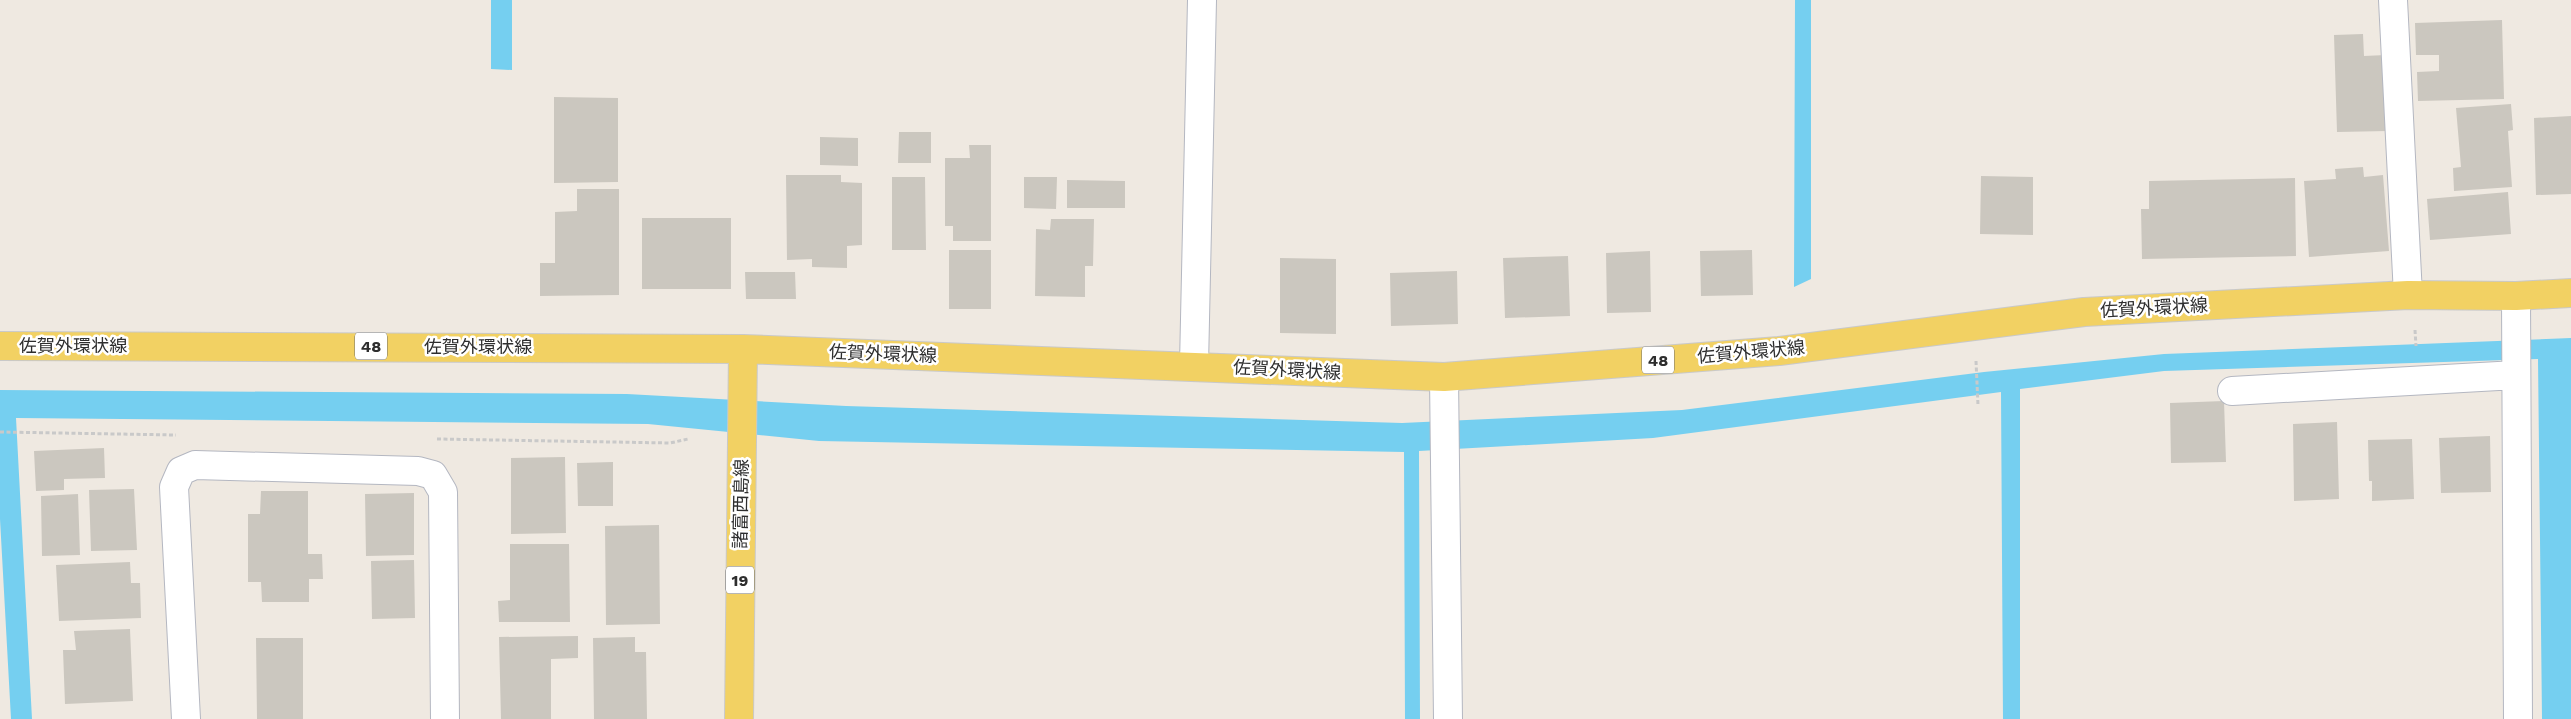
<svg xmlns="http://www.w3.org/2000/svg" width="2571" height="719" font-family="'Work Sans','Noto Sans JP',sans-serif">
<rect width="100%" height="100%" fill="#efe9e1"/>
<path fill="#75cff0" d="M491 0H512V70L491 69Z
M1795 0H1811V279L1794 287Z
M2571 338V719H2542L2538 359 2164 371 2020 389V719H2003L2001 392 1653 438 1419 451 1420 719H1405L1404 452 819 441 648 424 16 418 32 719H11L0 519V390L627 394 846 406 1402 423 1682 410 1984 372 2164 354Z"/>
<path fill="#cbc7bf" d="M2502 20 2504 99 2418 101 2417 72 2439 71V55H2416L2415 23Z
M2363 34 2364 56 2386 55 2388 131 2337 132 2334 35Z
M554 97 618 98V182L554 183Z
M2511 104 2513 130 2508 131 2512 187 2454 191 2453 168 2461 167 2456 108Z
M2571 116V194L2536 195 2534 118Z
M899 132H931V163H898Z
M820 137 858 138V166L820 165Z
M969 145H991V241H953V226H945V158H970Z
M2363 167 2364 177 2383 175 2389 251 2309 257 2304 181 2336 179 2335 169Z
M786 175H841V182L862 183V245L847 246V268L812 267V259L787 260Z
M1981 176 2033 177V235L1980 234Z
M892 177H925L926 250H892Z
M1024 177H1057L1056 209 1024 208Z
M2295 178 2296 256 2142 259 2141 209H2149V181Z
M1067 180 1125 181V208H1067Z
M577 189H619V295L540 296V263H555V212L577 211Z
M2508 192 2511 234 2430 240 2427 199Z
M642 218H731V289H642Z
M1051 219H1094L1093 266H1085V297L1035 296 1036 229 1050 230Z
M949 250H991V309H949Z
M1752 250 1753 295 1701 296 1700 251Z
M1650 251 1651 312 1607 313 1606 253Z
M1568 256 1570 316 1505 318 1503 258Z
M1280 258 1336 259V334L1280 333Z
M1457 271 1458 324 1391 326 1390 273Z
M745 272H795L796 299H746Z
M2224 401 2226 462 2171 463 2170 403Z
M2337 422 2339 499 2294 501 2293 424Z
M2490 436 2491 492 2441 493 2439 438Z
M2412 439 2414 499 2372 501V481H2369L2368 440Z
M104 448 105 478 64 479V490L36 491 34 451Z
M565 457 566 533 511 534V458Z
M613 462V506H578L577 463Z
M134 489 137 550 91 551 89 490Z
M261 491H308V554H322L323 579H309V602H262L261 582H248V514H260Z
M414 493V555L366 556 365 494Z
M78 494 80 555 42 556 41 496Z
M659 525 660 624 606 625 605 526Z
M510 544H569L570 622H499L498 601 510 600Z
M414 560 415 618 372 619 371 561Z
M130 562 131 583H140L141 618 59 621 56 565Z
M130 629 133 701 65 704 63 650H76L74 631Z
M578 636V658L551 659V719H501L499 637Z
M635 637V652H646L647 719H594L593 638Z
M256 638H303V719H257Z"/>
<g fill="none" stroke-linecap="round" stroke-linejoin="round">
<defs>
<path id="street" d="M2393 0 2408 295
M2516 296 2518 719
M1444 377 1448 719
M2232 391 2516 375
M186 719 174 487 181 471 195 465 418 471 433 475 443 492 445 719"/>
<path id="secondary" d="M1194 365 1202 0"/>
<path id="primary" d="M0 346 743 349 1444 377 1779 351 2084 312 2408 295 2516 296 2571 293
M739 719 743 349"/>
</defs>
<use href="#street" stroke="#b4b7c1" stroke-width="30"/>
<use href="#secondary" stroke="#b4b7c1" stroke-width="30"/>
<use href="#primary" stroke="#c9c9c9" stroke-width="30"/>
<path stroke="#c9c9c9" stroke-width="3" stroke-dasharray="4 2.5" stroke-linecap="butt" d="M2415 330 2416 346
M1976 361 1978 405
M0 432 176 435
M437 439 670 443 688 439"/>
<use href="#street" stroke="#fff" stroke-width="28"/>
<use href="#secondary" stroke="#fff" stroke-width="28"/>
<use href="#primary" stroke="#f2d163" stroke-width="28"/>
</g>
<g text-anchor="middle" stroke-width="5" stroke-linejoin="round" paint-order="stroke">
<g fill="#fff" stroke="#6d6d6d" stroke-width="1">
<rect x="355" y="332.5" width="32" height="27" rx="4"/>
<rect x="1642" y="346.5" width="32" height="27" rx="4"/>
<rect x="726" y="566.5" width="28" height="27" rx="4"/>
</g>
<g font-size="16" font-weight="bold" fill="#2e2e2e">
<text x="371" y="352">48</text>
<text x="1658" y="366">48</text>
<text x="740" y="586">19</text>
</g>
<g font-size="18" fill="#2e2e2e" stroke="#fff">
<text transform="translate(2154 308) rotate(-3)" y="6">佐賀外環状線</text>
<text x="73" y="352">佐賀外環状線</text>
<text x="478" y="353">佐賀外環状線</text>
<text transform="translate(1751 352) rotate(-5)" y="6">佐賀外環状線</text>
<text transform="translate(883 354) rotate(2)" y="6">佐賀外環状線</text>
<text transform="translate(1287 370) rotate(3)" y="6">佐賀外環状線</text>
<text transform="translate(741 504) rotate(-89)" y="6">諸富西島線</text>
</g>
</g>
</svg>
